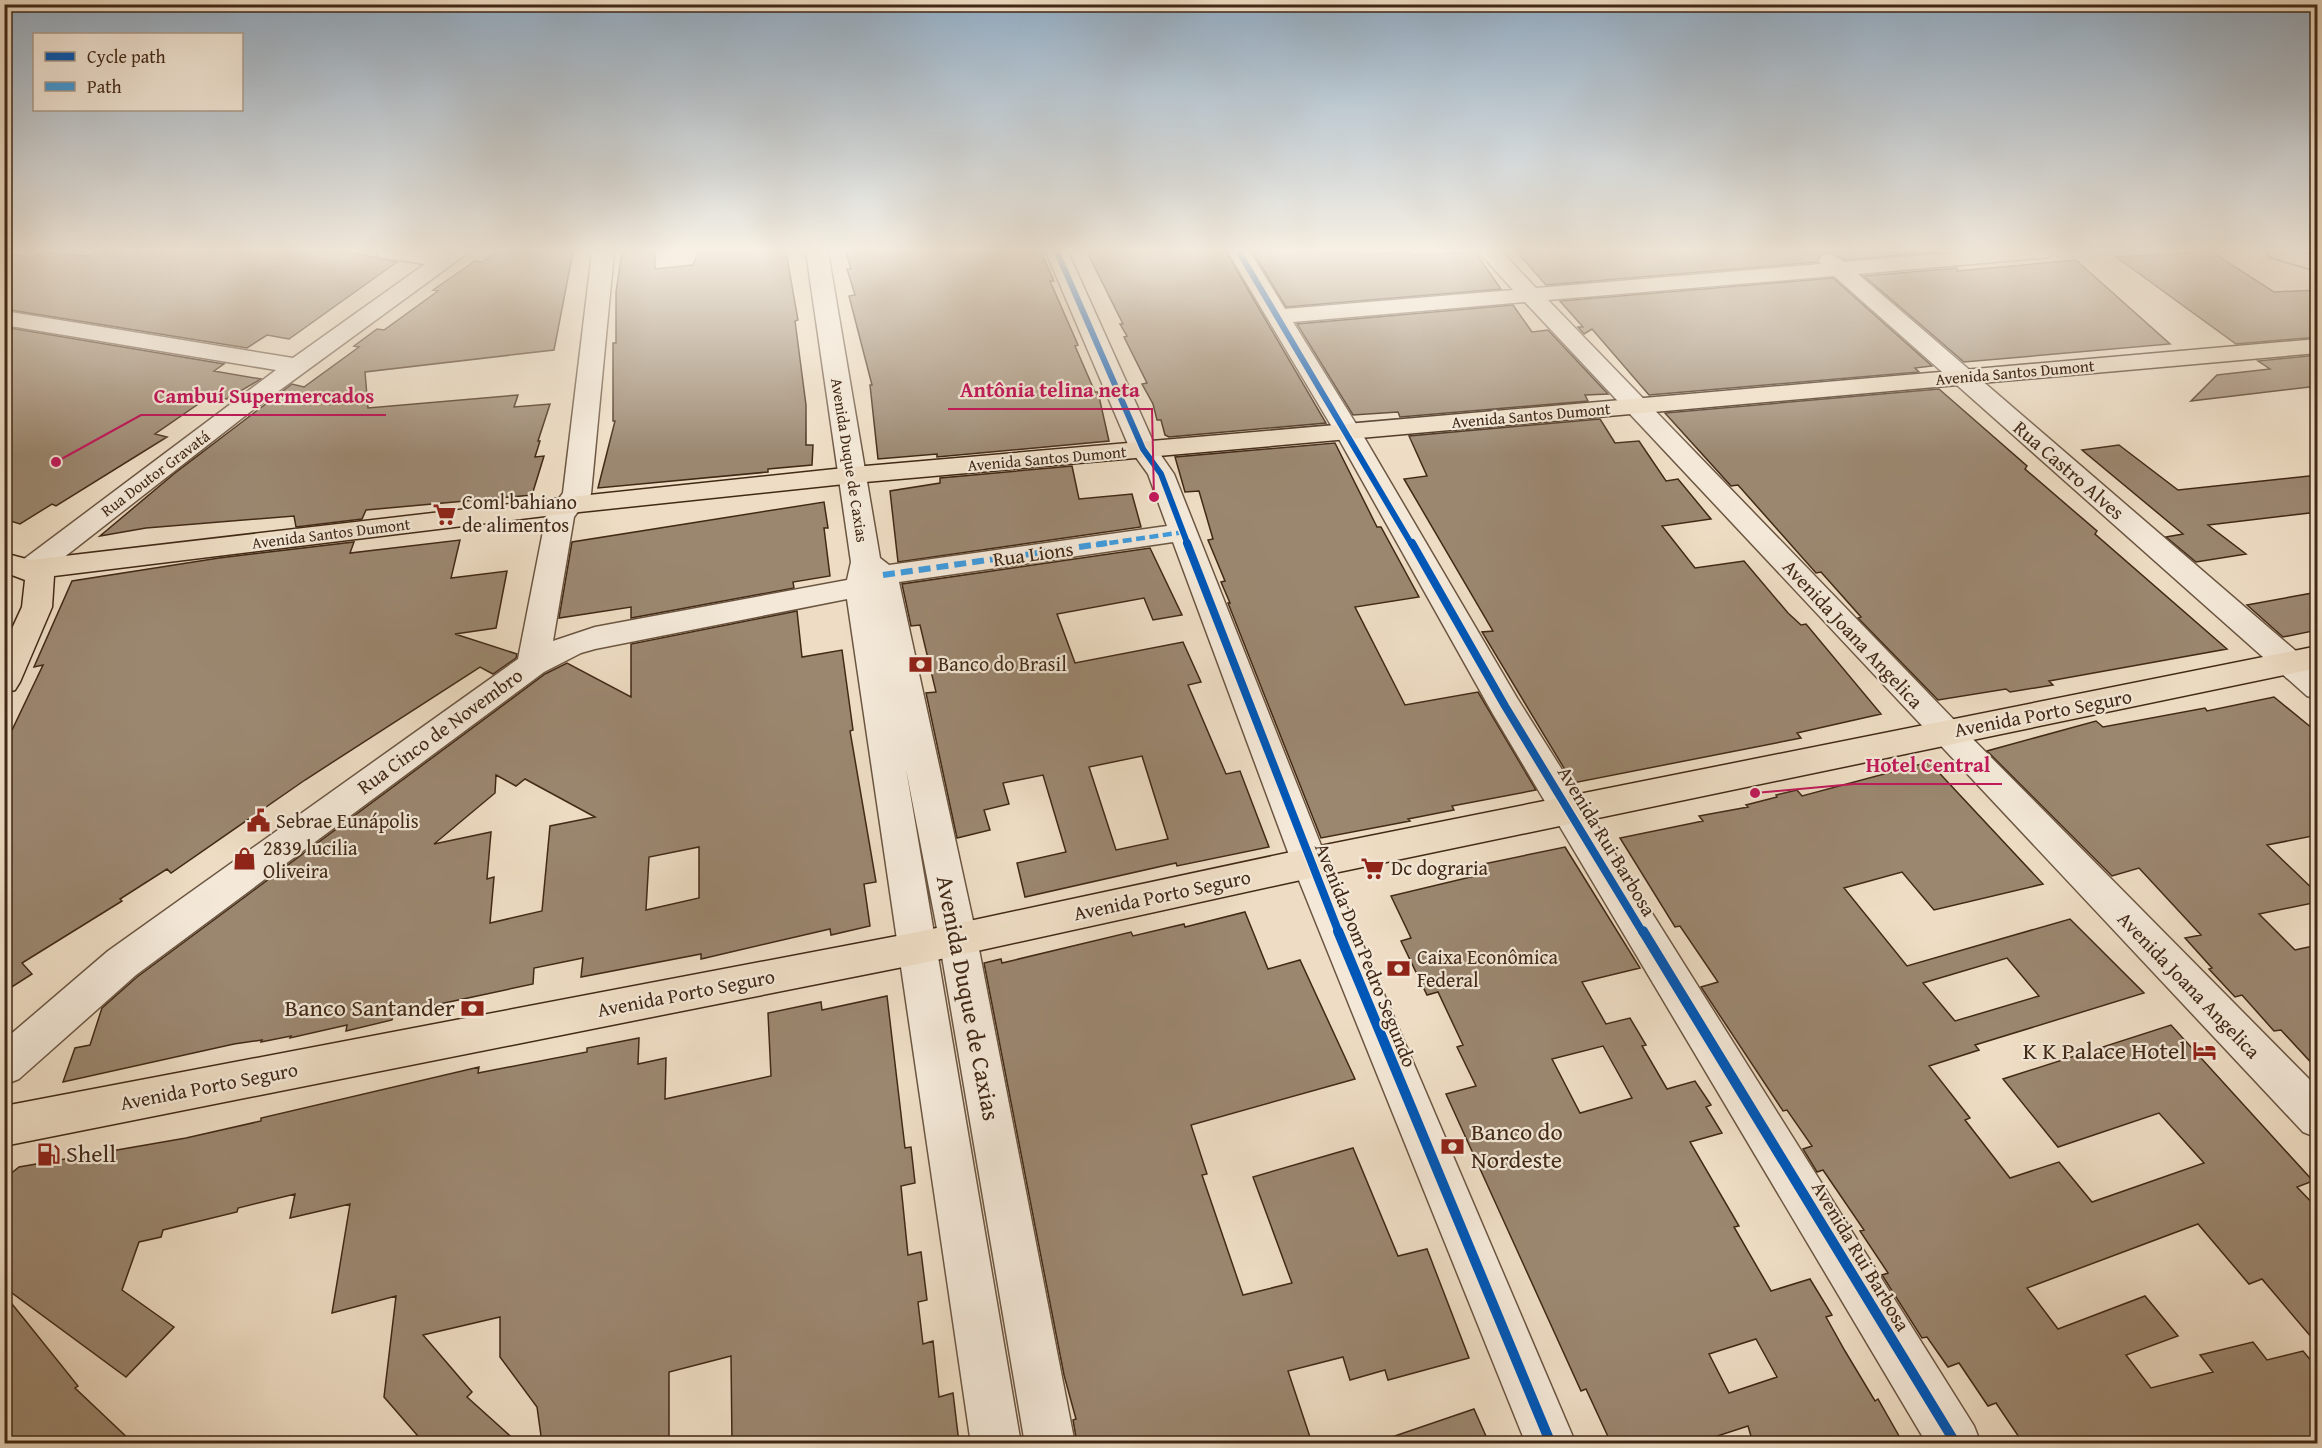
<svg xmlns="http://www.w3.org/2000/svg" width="2322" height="1448" font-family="'Gentium Book Plus',serif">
<rect width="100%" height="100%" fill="#eeddc4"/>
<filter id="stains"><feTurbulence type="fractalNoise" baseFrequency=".00333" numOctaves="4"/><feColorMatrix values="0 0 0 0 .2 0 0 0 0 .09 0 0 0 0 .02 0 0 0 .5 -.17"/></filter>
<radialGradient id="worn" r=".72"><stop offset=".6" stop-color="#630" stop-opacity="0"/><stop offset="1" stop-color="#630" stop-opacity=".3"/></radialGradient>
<path fill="#9b8770" stroke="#412916" stroke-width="1.5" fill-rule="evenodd" d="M45 252 87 256 95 252H349L397 262 289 339 267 335 247 348 4 309V253L34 258Z
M496 252H573L554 350 365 372 368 408 518 395 514 407 550 404 538 441H540L535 457 544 456 532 495 366 510 362 519 296 527 294 516 146 528 100 536 175 473 292 384 304 387 359 347 354 346 377 329 384 330 438 291 433 290 475 261 482 262Z
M622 252H655V269L693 265 698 252H786L798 320 795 321 806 405V445H813L812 465 768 469V472L598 488 615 421H613V343H616V292Z
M846 252H1041L1054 281H1050L1078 345 1075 346 1095 392H1098L1109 441 937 457V454L878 459 870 385H872L849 296 855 295 847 269H851Z
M1087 252H1226L1326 423 1169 437 1165 435 1161 420H1157L1153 404 1142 384 1147 383 1124 337 1127 336 1120 324H1123Z
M1253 252H1359V255L1399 252H1411L1413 255 1475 252 1501 289 1286 307Z
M1517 252H1829L1820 255 1817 262 1546 285Z
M1830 252H1937L1845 260Z
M2212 252 2274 292 2318 290V337L2236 344 2116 257Z
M2076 260 2170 344 1964 362 1864 276 1957 268V271Z
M1833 278 1932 366 1915 368 1919 372 1649 395 1592 329 1584 334 1578 327H1583L1560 301Z
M1513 305 1532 332 1548 330 1608 394 1585 395 1588 401 1400 417 1398 412 1353 415 1297 324Z
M4 327 224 364 214 371 261 379 227 399 210 396 155 434 167 437 56 506 52 504 20 524 4 519Z
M2318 355V386L2191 401 2217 375 2270 369 2258 361Z
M1939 389 2027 466 2025 469 2097 531 2095 534 2227 649 2049 681 2053 685 2010 692 2006 689 1938 700 1858 618 1861 617 1821 572 1816 573 1738 485 1731 486 1665 413Z
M1600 419 1615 443 1639 441 1666 481 1678 479 1711 519 1662 526 1695 568 1744 561 1788 613 1801 625 1806 624 1881 714 1797 733 1801 738 1573 783 1482 632 1493 631 1404 479 1427 476 1409 436Z
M1335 443 1377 527H1381L1419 597 1355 607 1405 705 1478 692 1536 790 1452 806 1454 810 1408 819 1410 821 1321 838 1228 603H1230L1221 582 1225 581 1208 540 1213 539 1199 491 1185 492 1175 457Z
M2119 445 2178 490 2318 475V512L2208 525 2246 554 2196 562 2166 537 2183 534 2082 450Z
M1072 466 1079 499 1132 494 1141 527 898 562 890 491 940 483V478Z
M824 502 828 528H824L830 576 793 582 794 588 631 618V607L559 618 572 542Z
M460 540 451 578 507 571 496 628 455 634 517 654 516 658 493 674 480 667 305 780 171 873 167 869 120 899 122 901 22 963 32 974 4 992V747L43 665 34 667 72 581 219 558 354 542 350 553Z
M1150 548 1182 615 1153 620 1144 598 1057 614 1075 663 1183 642 1201 682 1188 685 1226 774 1240 771 1269 847 1177 866 1176 863 1025 897 1017 863 1066 852 1043 775 1003 783 1009 804 984 810 990 830 957 838 926 693 936 692 920 625 911 626 902 584ZM1142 756 1168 839 1116 850 1089 767Z
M2318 592V630L2283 637 2247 605Z
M797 611 802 657 842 650 853 730 850 731 876 882 864 884 870 926 831 935 830 929 701 959V954L581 977 583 958 534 968 533 984 393 1014 392 1020 346 1031 347 1025 290 1038 291 1036 261 1042 262 1040 234 1044 63 1082 75 1048 90 1045 102 1008 137 977 545 674 567 663 631 697V644ZM496 775 516 786 525 779 595 817 550 826 542 911 490 923 494 877 487 879 491 832 434 844 495 793ZM699 847V898L646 910 649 857Z
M2274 697 2318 733V835L2267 845 2318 894V902L2259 914 2295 950 2318 945V1070L2281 1030 2274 1031 2242 995 2235 997 2209 969 2212 968 2185 938 2201 935 2139 868 2112 876 1987 751 2096 721 2103 727 2205 708 2207 711Z
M1929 762 2043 884 1934 910 1902 872 1844 888 1907 966 2070 919 2144 993 1975 1045 1979 1050 1929 1066 1970 1118 1965 1120 2010 1178 2059 1162 2092 1202 2204 1163 2159 1113 2058 1147 2003 1079 2171 1025 2313 1181 2297 1187 2318 1209V1345L2262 1279 2249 1284 2198 1224 2027 1288 2058 1329 2145 1296 2178 1336 2126 1355 2151 1388 2213 1372 2200 1355 2253 1342 2267 1360 2303 1351 2318 1369V1443H2023L1996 1403 1988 1406 1959 1363 1948 1367 1927 1337 1922 1338 1882 1275 1888 1273 1860 1231 1864 1230 1823 1170 1817 1172 1803 1149 1812 1146 1787 1110 1783 1111 1701 987 1718 982 1680 926 1675 927 1620 838 1703 821 1699 816 1748 807 1746 805 1777 797 1776 795 1797 790 1802 796ZM2007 958 2039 996 1955 1021 1923 983Z
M1565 847 1640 968 1582 982 1606 1024 1630 1018 1646 1045 1642 1046 1667 1089 1695 1081 1711 1105 1706 1107 1722 1133 1690 1142 1739 1226 1734 1227 1771 1291 1810 1279 1832 1315 1826 1317 1845 1351 1875 1401 1878 1399 1903 1443H1753L1748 1426 1696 1443H1611L1586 1389 1581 1391 1446 1094 1476 1086 1457 1047 1463 1045 1438 992 1427 995 1401 941 1411 938 1391 896 1479 875 1474 866ZM1603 1046 1632 1098 1580 1113 1552 1059ZM1756 1339 1777 1377 1729 1393 1709 1354Z
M1245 912 1268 969 1300 960 1355 1079 1191 1125 1207 1174 1202 1175 1243 1295 1292 1283 1253 1177 1353 1148 1398 1256 1427 1249 1469 1358 1388 1380 1385 1370 1350 1380 1343 1357 1288 1371 1312 1443H1077L1073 1420 1076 1419 1064 1375 984 963 1001 959 1002 963 1131 932 1133 936 1184 924 1185 927Z
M887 996 905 1148 911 1147 915 1183 901 1186 908 1255 921 1252 927 1300 918 1302 923 1344 933 1341 939 1397 953 1393 959 1443H732L731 1356 669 1372V1443H542L537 1407 500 1357V1317L423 1335 472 1392 467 1397 518 1443H424L384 1397 396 1296 332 1313 350 1204 290 1218 295 1194 238 1208 237 1212 163 1230 161 1237 139 1242 122 1290 174 1327 126 1377 4 1287V1179L19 1167 186 1138 261 1121V1118L479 1067 478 1073 587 1052V1048L639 1038 638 1064 666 1058 665 1099 771 1076 768 1013 821 1002 822 1010Z
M4 1294 78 1386 75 1388 133 1443H4Z
M1474 1409 1489 1443H1384L1383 1440Z"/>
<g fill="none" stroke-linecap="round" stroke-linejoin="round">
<defs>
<path id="minor" d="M376 252H469L250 412 40 576 30 578 20 576 15 569 20 562 276 370 4 325V311L293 358 425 264 379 257Z
M592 252H614L591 494 574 517 553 641 595 627 847 580 851 562 806 252H828L880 558 889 565 1167 526 1148 474 1130 449 1046 252H1068L1156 448 1174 474 1328 863 1576 1444H1526L1292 863 1173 542 899 582 977 939 1075 1444H1025L939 939 906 769 1021 1444H971L847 599 595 649 581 653 544 672 136 975 19 1079 4 1085V1040L108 951 518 659 546 516 563 493Z
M1228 252H1250L1285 309 1513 290 1479 252H1502L1536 288 1821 264 1819 261 1822 256 1830 254 1844 262 1964 252H2052L2049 257 2041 258 1858 274 2318 670V699L2307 696 1834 276 1548 300 1957 723 2318 1088V1138L2303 1132 1525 302 1293 322 1361 432 1517 698 1974 1426 1981 1444H1927L1493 714 1335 432Z"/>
<path id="major" d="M2267 252H2300L2318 258V271L2270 257Z
M2318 339V353L854 483 570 513 54 576 52 607 20 682 15 690 4 693V646L22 607 25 580 4 572V553L30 560 570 497 854 467Z
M2318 646V668L1310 878 918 964 4 1146V1106L918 932 1310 848Z"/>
</defs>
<use href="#minor" stroke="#6c5642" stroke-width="3"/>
<use href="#major" stroke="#412916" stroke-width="3"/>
<use href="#minor" fill="#f4e9d9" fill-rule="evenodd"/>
<use href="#major" fill="#eeddc4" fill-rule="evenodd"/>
<path stroke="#3f9cdf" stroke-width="4.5" stroke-dasharray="9 4.5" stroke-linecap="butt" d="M1096 545 1184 532"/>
<path stroke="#3f9cdf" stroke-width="6" stroke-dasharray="12 6" stroke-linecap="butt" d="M883 575 1107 543"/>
<defs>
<path id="cycleway-far2" d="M1057 252 1143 449 1161 474 1188 545
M1239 252 1412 545"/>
<path id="cycleway-far1" d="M1187 543 1339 933
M1412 543 1505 706 1643 933"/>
<path id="cycleway" d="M1338 931 1551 1444
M1643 931 1956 1444"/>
</defs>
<use href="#cycleway-far2" stroke="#f4e9d9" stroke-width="9"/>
<use href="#cycleway-far1" stroke="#f4e9d9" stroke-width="11"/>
<use href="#cycleway" stroke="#f4e9d9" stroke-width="14"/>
<use href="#cycleway-far2" stroke="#0057b8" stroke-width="6"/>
<use href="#cycleway-far1" stroke="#0057b8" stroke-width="8"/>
<use href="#cycleway" stroke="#0057b8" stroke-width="10"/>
</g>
<linearGradient id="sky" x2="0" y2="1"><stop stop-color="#93acc2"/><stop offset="0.55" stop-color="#f7f0e4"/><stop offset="1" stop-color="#f7f0e4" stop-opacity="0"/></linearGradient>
<rect width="2322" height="455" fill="url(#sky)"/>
<defs>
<symbol id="supermarket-bare" viewBox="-9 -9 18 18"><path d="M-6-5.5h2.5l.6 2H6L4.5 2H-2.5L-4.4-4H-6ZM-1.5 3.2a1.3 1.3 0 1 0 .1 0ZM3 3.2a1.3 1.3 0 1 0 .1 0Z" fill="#8f2418" stroke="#f4e9d9" stroke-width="2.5" paint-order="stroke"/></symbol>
<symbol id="bank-bare" viewBox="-9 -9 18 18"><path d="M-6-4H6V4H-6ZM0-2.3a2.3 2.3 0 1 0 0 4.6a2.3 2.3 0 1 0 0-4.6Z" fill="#8f2418" stroke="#f4e9d9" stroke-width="2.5" paint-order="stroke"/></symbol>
<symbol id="civic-bare" viewBox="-9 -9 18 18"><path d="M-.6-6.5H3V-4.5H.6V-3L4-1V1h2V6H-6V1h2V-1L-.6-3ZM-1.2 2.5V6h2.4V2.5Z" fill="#8f2418" stroke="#f4e9d9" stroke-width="2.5" paint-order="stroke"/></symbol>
<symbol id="shop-bare" viewBox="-9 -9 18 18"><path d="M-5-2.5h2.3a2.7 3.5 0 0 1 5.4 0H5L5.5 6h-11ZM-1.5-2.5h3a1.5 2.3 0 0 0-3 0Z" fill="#8f2418" stroke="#f4e9d9" stroke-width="2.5" paint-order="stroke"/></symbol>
<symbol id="hotel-bare" viewBox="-9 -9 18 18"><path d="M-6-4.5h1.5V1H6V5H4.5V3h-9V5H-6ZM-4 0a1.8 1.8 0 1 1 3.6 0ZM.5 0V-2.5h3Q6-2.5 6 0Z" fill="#8f2418" stroke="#f4e9d9" stroke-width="2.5" paint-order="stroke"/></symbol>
<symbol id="fuel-bare" viewBox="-9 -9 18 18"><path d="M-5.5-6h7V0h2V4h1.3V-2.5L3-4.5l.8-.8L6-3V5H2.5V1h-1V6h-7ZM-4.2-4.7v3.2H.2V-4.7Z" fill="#8f2418" stroke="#f4e9d9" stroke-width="2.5" paint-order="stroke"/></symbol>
</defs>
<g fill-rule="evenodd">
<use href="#supermarket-bare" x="428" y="498" width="33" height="33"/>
<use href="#bank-bare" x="904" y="648" width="33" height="33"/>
<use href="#civic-bare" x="242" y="804" width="33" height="33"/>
<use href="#shop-bare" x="228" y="842" width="33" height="33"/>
<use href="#supermarket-bare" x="1356" y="852" width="33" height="33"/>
<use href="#bank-bare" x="1382" y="952" width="33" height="33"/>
<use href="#bank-bare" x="456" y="992" width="33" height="33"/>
<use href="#hotel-bare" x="2188" y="1034" width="33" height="33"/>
<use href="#bank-bare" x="1436" y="1130" width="33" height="33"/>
<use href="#fuel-bare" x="32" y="1138" width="33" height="33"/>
</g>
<g text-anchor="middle" stroke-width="4.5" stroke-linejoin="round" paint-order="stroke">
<g font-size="16" fill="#412916" stroke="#f4e9d9">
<text transform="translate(2015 372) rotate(-5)" y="6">Avenida Santos Dumont</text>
<text transform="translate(1531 415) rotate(-5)" y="6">Avenida Santos Dumont</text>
<text transform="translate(1047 458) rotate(-5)" y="6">Avenida Santos Dumont</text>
<text transform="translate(850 460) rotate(81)" y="6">Avenida Duque de Caxias</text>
<text transform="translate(155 473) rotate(-37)" y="6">Rua Doutor Gravatá</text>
<text transform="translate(331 533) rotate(-7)" y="6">Avenida Santos Dumont</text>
</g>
<g font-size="20" fill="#412916" stroke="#f4e9d9">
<text transform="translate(2069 470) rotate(41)" y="7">Rua Castro Alves</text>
<text transform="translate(1033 554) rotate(-8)" y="7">Rua Lions</text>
<text transform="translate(1853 634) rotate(47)" y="7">Avenida Joana Angelica</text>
<text transform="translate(2043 713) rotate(-11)" y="7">Avenida Porto Seguro</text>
<text transform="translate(440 731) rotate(-36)" y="7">Rua Cinco de Novembro</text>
<text transform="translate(1607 841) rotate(59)" y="7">Avenida Rui Barbosa</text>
<text transform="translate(1162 895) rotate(-12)" y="7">Avenida Porto Seguro</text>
<text transform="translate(1366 955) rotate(68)" y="7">Avenida Dom Pedro Segundo</text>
<text transform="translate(2189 985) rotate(46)" y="7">Avenida Joana Angelica</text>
<text transform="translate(686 993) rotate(-11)" y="7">Avenida Porto Seguro</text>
<text transform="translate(209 1086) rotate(-11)" y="7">Avenida Porto Seguro</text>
<text transform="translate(1861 1256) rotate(59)" y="7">Avenida Rui Barbosa</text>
</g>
<g font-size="20" fill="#412916" stroke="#f4e9d9" text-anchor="start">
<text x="462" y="509">Coml bahiano<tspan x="462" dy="23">de alimentos</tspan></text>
<text x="938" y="671">Banco do Brasil</text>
<text x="276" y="828">Sebrae Eunápolis</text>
<text x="263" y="855">2839 lucilia<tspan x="263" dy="23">Oliveira</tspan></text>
<text x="1391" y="875">Dc dograria</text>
<text x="1417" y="964">Caixa Econômica<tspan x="1417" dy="23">Federal</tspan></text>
</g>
<g font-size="24" fill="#412916" stroke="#f4e9d9">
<text transform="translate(968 998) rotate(79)" y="8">Avenida Duque de Caxias</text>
</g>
<g font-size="24" fill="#412916" stroke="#f4e9d9" text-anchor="end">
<text x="455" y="1016">Banco Santander</text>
<text x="2186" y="1059">K K Palace Hotel</text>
<text x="1471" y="1140" text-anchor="start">Banco do<tspan x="1471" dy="28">Nordeste</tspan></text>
<text x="66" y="1162" text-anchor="start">Shell</text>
</g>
</g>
<path fill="none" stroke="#c2185b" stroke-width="2" d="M1154 497L1152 409H948M56 462L141 415H386M1755 793L1854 784H2002"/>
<g fill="#c2185b" stroke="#f4e9d9" stroke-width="2">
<circle cx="1154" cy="497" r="6"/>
<circle cx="56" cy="462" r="6"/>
<circle cx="1755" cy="793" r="6"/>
</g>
<g font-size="21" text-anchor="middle" font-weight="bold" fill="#c2185b" stroke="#f4e9d9" stroke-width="4.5" stroke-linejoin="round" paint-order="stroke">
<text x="1050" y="397">Antônia telina neta</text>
<text x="264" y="403">Cambuí Supermercados</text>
<text x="1928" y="772">Hotel Central</text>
</g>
<rect width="2322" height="1448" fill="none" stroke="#eeddc4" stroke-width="24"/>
<rect x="6" y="6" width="2310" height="1436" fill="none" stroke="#412916" stroke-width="3"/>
<rect x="12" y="12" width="2298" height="1424" fill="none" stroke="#412916" stroke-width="1.5"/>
<rect x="33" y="33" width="210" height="78" fill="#f4e9d9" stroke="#ac9c8b" stroke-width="1.5"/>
<rect x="45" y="52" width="30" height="9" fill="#0057b8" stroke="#ac9c8b" stroke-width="1.5"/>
<text x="87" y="63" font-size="18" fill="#412916">Cycle path</text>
<rect x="45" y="82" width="30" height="9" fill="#3f9cdf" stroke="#ac9c8b" stroke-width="1.5"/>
<text x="87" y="93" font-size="18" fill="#412916">Path</text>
<rect width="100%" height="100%" filter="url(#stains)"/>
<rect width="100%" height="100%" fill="url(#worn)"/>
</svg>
